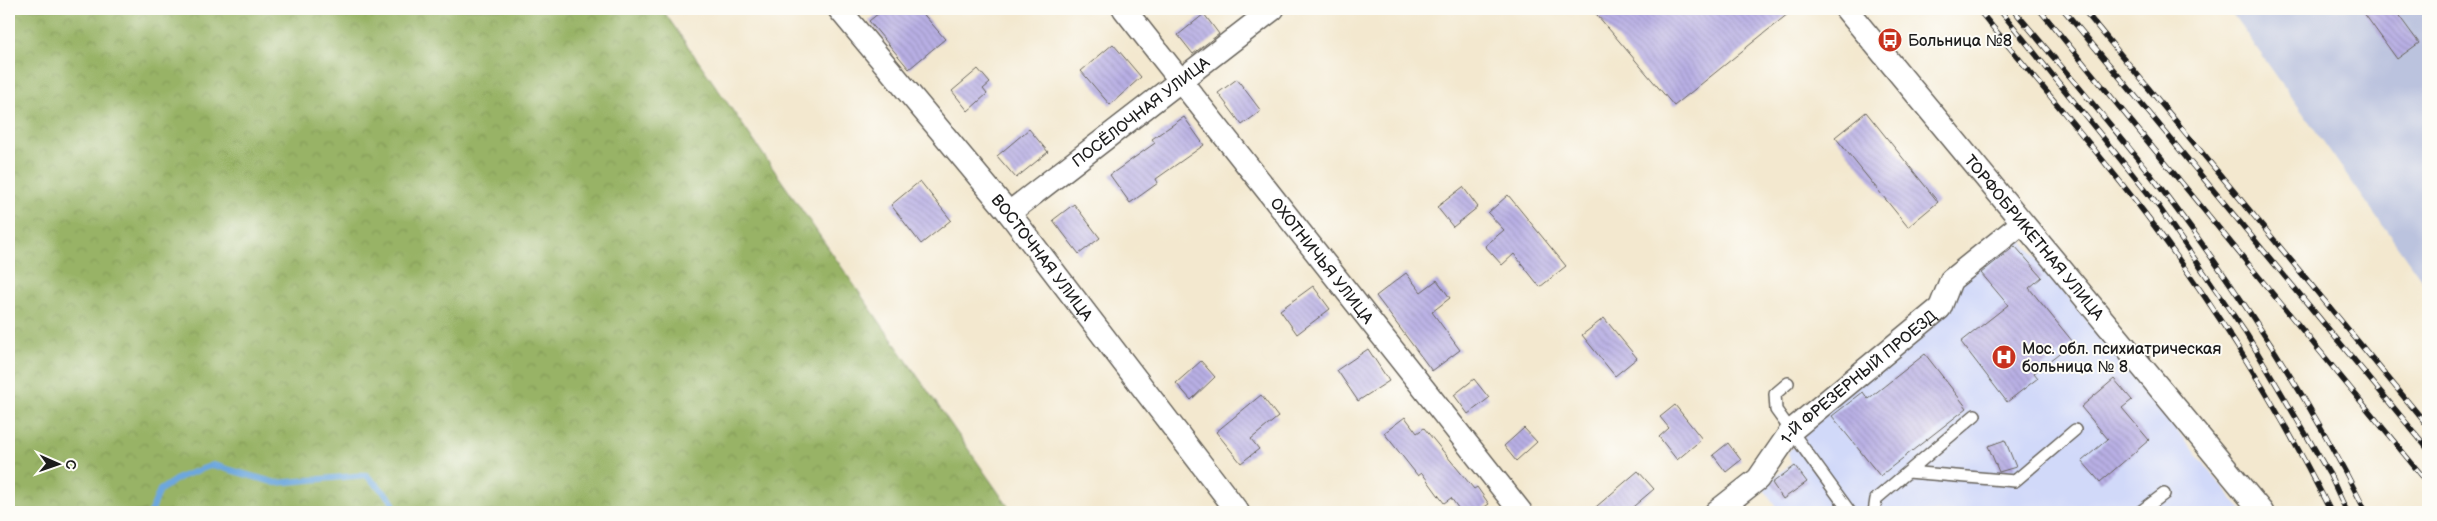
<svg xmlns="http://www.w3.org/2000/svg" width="2437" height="521" font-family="'Balsamiq Sans',sans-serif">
<defs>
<pattern id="forest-crowns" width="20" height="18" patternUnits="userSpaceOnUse" patternTransform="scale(1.25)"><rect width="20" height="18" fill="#98b366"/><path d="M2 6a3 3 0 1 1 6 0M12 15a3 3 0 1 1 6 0" fill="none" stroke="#829958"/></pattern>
<pattern id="building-back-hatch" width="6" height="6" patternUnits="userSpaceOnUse" patternTransform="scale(1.25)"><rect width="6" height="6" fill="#b8afe4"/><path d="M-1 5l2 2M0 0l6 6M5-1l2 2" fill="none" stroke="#9e96c3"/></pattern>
</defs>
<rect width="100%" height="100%" fill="#fdfcf7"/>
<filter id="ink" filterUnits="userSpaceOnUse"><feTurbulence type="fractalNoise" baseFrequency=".02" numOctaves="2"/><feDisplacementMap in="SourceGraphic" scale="10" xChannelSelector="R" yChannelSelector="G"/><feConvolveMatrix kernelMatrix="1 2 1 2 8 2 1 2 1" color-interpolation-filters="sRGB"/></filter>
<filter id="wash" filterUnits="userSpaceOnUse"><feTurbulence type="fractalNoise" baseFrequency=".0096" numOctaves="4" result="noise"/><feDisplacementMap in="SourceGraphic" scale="20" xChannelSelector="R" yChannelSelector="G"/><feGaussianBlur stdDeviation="1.12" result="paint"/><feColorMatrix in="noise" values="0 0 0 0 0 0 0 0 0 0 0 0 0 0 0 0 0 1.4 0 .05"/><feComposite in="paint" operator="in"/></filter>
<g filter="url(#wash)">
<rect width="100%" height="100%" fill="#f3e8cf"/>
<path fill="#d1d9f9" d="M2017 234 2243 512H1780L1762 487 1791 464 1788 452 1955 283Z"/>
<path fill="#bbc3de" d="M2229 9H2428V289Z"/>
<path fill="url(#forest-crowns)" stroke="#5a6841" d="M9 9H662L1012 512H9Z"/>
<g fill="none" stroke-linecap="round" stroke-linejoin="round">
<path stroke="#6da7dd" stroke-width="6" d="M151 512 160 490 180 477 213 465 276 483 366 475 389 497 398 512"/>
</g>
<g id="blocks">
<path fill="url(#building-back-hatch)" d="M884 9H919L945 39 909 69 869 21Z
M1592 9H1794L1674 106Z
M2361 9H2394L2419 43 2397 59Z
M1204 14 1219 34 1193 54 1178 35Z
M1113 44 1141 77 1110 105 1081 71Z
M978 69 990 83 983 89 987 94 968 111 952 91Z
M1237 79 1261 111 1242 125 1218 93Z
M1866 112 1938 202 1908 227 1835 137Z
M1184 117 1204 145 1156 179 1158 183 1130 203 1110 175 1155 143 1152 139Z
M1029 129 1048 152 1016 178 997 156Z
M920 181 951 220 921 244 891 205Z
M1463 187 1478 207 1453 227 1437 207Z
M1508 195 1566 266 1540 287 1514 254 1502 265 1485 246 1504 230 1488 213Z
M1074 204 1100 238 1079 254 1053 220Z
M2015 246 2042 277 2029 288 2073 342 2034 373 2038 378 2007 402 1961 342 2008 305 1981 273Z
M1406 273 1421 292 1437 280 1450 298 1432 312 1460 350 1432 371 1376 296Z
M1313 286 1330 309 1297 334 1280 310Z
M1604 318 1637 358 1615 376 1582 335Z
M1368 349 1389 381 1358 401 1337 370Z
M1925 354 1967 408 1880 476 1832 416 1863 392 1868 399Z
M1201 361 1215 377 1191 400 1176 383Z
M1474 379 1489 398 1468 414 1454 395Z
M2114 379 2132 400 2122 408 2149 440 2100 482 2082 461 2108 439 2081 407Z
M1261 395 1278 417 1251 439 1259 449 1241 463 1216 432Z
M1675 405 1702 439 1677 460 1659 437 1669 428 1660 417Z
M1405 417 1417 433 1424 428 1474 489 1477 487 1489 504 1477 512H1461L1451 498 1444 503 1422 473 1418 476 1384 433Z
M1524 428 1537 442 1516 461 1504 446Z
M2005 440 2016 467 1999 472 1988 446Z
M1728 443 1741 460 1726 472 1713 455Z
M1795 466 1807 482 1783 499 1772 483Z
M1638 471 1654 489 1627 512H1590Z"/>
</g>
</g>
<g filter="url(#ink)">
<use href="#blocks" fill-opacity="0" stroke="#67635b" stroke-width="1"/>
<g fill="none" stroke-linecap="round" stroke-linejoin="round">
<defs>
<path id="service" d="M1788 383 1775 394 1776 410 1850 512
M1908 472 2015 481 2075 430
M1874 512 1876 499 1975 415
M2140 512 2164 494"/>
<g id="minor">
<path id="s1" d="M839 9 1009 213 1238 512"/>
<path id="s2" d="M1124 9 1521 512"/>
<path id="s3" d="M1846 9 2262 512"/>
<path id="s4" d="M1009 213 1273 9"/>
<path id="s5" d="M1716 512 1758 479 1791 431 1940 308 1951 280 2022 223"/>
</g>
</defs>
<use href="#service" stroke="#67635b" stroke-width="14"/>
<use href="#minor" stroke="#67635b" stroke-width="25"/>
<use href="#service" stroke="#fff" stroke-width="11"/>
<use href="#minor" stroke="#fff" stroke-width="22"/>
<defs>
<path id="rail" d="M1978 9C2035 79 2095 148 2150 220 2219 312 2280 410 2331 512
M1999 9 2159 207 2247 335 2330 475 2347 512
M2013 9C2065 72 2120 133 2169 199 2242 296 2312 403 2366 512
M2039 9 2428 483
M2063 9 2428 449
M2083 9 2428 426"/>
</defs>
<use href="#rail" stroke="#1c1c1c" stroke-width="5.5"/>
<use href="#rail" stroke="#fdfcf7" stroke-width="4" stroke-dasharray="11" stroke-linecap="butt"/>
</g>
</g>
<defs>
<symbol id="bus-disc" viewBox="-11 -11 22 22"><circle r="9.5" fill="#c8321e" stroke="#fdfcf7"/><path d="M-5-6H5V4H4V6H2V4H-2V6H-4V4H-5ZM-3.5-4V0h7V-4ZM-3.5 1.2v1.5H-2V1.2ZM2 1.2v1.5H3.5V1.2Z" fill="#fff"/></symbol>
<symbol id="hospital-disc" viewBox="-11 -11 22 22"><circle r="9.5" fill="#c8321e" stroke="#fdfcf7"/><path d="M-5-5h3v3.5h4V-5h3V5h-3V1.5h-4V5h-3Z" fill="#fff"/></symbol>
</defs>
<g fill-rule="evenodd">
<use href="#bus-disc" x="1876" y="26" width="28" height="28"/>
<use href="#hospital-disc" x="1990" y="343" width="28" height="28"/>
</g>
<g text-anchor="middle" stroke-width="4" stroke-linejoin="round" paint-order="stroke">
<g font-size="16" fill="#1c1c1c" stroke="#fdfcf7" text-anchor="start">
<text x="1908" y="46">Больница №8</text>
<text x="2022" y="354">Мос. обл. психиатрическая<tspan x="2022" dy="18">больница № 8</tspan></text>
</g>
<g font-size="16" fill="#1c1c1c" stroke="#fdfcf7">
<text dy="6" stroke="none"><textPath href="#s4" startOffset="166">ПОСЁЛОЧНАЯ УЛИЦА</textPath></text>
<text dy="6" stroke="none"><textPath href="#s3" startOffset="296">ТОРФОБРИКЕТНАЯ УЛИЦА</textPath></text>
<text dy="6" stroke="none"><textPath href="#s1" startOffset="321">ВОСТОЧНАЯ УЛИЦА</textPath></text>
<text dy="6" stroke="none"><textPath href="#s2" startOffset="320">ОХОТНИЧЬЯ УЛИЦА</textPath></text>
<text dy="6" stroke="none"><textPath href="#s5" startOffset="198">1-Й ФРЕЗЕРНЫЙ ПРОЕЗД</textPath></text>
</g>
</g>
<rect width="2437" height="521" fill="none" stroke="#fdfcf7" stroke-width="30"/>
<g transform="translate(58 464) rotate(92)" stroke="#fdfcf7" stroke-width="4" paint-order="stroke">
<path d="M0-4L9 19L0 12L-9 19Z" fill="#1c1c1c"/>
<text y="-8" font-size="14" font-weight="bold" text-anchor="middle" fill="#1c1c1c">С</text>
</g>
</svg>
